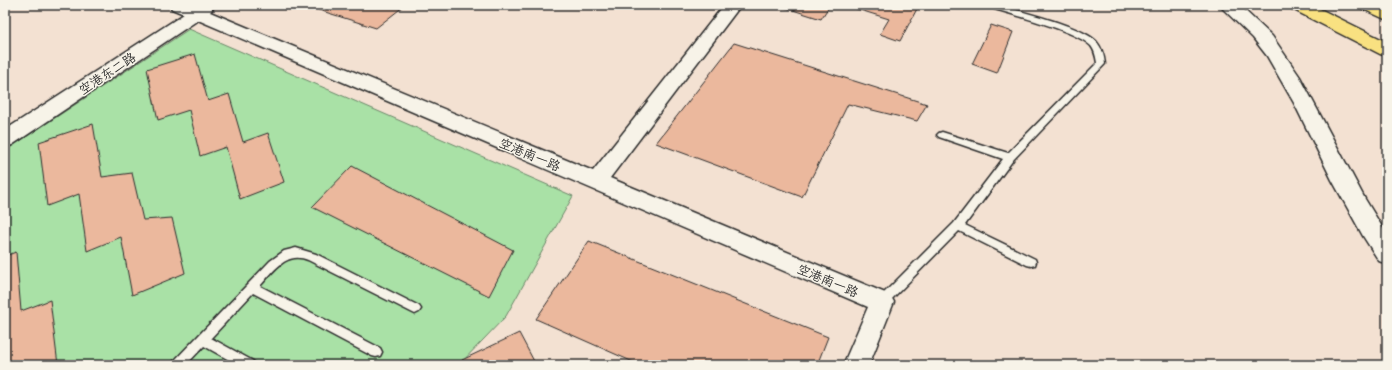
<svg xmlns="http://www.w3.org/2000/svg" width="1392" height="370" font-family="Sriracha,'LXGW WenKai TC',sans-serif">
<rect width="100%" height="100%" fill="#f7f3e8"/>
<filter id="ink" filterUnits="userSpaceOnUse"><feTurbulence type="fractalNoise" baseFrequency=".025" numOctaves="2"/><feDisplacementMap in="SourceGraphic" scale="8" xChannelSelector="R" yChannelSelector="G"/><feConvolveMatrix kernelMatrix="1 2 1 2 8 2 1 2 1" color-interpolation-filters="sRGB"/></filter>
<g filter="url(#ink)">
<path fill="#f3e1d2" d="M5 5H1387V365H5Z"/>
<path fill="#a9e1a6" stroke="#6a8668" d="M189 29 573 196 506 316 459 365H5V151Z"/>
<path fill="#ebb89d" stroke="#2b2b2b" d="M303 5H401L404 6 376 28Z
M777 5H830L821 19Z
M844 5H919L900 41 880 34 889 19Z
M991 25 1013 32 997 73 972 64Z
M734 43 927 104 917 121 848 104 802 197 656 143Z
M195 54 208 101 229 94 243 142 268 133 284 182 240 199 226 147 200 156 189 110 158 120 147 69Z
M93 124 102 177 132 173 143 220 172 218 185 273 132 295 121 237 87 251 79 194 47 206 39 142Z
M352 166 513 250 489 296 312 207Z
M589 241 828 337 817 365H640L536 319Z
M16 252 21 311 50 300 58 365H5V256Z
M519 333 536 365H464L462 360Z"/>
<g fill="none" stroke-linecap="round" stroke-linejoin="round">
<defs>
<path id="service" d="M987 5H999C1022 12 1081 26 1096 41 1102 48 1104 55 1105 64L1013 160 965 225 1035 259 1036 262 1035 265 1031 266 1027 265 959 231 886 305 882 307 878 305 876 302 878 299 954 223 1003 159 939 137 937 135 939 133 942 132 1008 153 1097 63C1096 57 1095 51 1091 46 1077 31 1011 14 988 7Z
M296 248 316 254 419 306 421 309 419 312 415 314 411 312 308 260C286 251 274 271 260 286L380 348 382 352 380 356 376 357 372 356 253 293 211 338 253 361 255 365H238L204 346 186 365H172L174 361 270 261 284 251Z"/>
<path id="minor" d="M170 5H213L214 7 210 12 593 171 724 5H741L610 178 890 295 894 302 869 365H843L868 307 198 20 12 145 5 147V130L184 14 172 9Z"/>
<path id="secondary" d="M1219 5H1239L1272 36 1300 77 1365 199 1387 235V264L1379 261 1363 236 1332 180 1294 103 1267 56 1253 38Z"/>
<path id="trunk" d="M1289 5H1312L1387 42V56L1380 54 1292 9Z
M1360 5H1383L1387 7V20L1363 9Z"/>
</defs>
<use href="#service" stroke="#2b2b2b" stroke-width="3"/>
<use href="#minor" stroke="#2b2b2b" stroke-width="3"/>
<use href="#secondary" stroke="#2b2b2b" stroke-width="3"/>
<use href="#trunk" stroke="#2b2b2b" stroke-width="3"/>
<use href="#service" fill="#f7f3e8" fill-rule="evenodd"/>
<use href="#minor" fill="#f7f3e8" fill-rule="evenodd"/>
<use href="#secondary" fill="#f7f3e8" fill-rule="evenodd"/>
<use href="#trunk" fill="#f9e181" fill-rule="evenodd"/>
</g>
</g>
<g text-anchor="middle" stroke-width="3" stroke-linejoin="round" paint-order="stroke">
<g font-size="13" fill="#2b2b2b" stroke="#f7f3e8">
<text transform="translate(107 73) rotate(-33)" y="5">空港东二路</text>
<text transform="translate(530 154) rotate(23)" y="5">空港南一路</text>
<text transform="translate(828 280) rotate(23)" y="5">空港南一路</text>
</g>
</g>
<rect width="1392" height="370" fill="none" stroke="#f7f3e8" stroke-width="20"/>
<rect x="10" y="10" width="1372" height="350" fill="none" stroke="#2b2b2b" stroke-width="1.5" filter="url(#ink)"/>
</svg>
